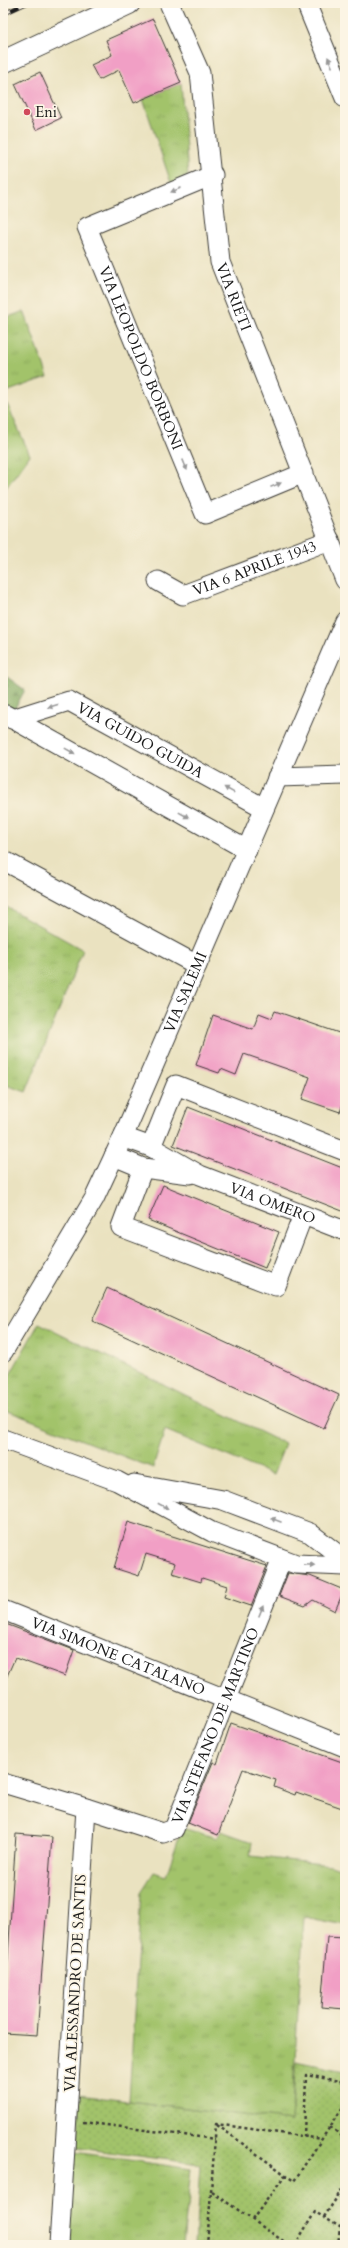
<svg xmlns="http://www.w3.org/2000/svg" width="348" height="2248" font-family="Cardo,serif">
<defs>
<pattern id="grass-tufts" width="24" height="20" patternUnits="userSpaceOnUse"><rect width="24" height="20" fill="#a2c36b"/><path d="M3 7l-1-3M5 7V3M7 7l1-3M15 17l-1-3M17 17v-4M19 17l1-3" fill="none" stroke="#8ba75c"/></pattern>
<pattern id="forest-firs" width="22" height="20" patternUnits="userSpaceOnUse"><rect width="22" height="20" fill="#81a95f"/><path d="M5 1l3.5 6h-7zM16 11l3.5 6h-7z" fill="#69894e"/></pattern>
<pattern id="park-dots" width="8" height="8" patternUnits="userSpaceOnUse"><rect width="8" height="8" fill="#a2c36b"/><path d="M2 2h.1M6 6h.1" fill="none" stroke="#8ba75c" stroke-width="1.8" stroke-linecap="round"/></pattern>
</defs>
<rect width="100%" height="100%" fill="#fcf5e5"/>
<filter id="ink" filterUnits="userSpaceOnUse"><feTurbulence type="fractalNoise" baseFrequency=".025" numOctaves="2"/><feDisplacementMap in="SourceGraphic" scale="8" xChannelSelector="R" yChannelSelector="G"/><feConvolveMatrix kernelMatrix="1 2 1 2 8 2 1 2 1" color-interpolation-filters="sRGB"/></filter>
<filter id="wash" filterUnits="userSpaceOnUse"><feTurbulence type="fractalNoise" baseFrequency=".012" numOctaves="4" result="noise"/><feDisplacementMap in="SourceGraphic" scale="16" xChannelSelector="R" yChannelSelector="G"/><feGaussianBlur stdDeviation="0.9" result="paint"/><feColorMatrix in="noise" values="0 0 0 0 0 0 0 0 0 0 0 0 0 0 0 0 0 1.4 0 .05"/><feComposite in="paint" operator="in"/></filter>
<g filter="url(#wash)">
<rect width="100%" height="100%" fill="#eae2c0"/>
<path fill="url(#grass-tufts)" stroke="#5f7044" d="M181 83 188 176 172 186 143 99Z
M24 311 48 377 3 393V319Z
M3 395 30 455 3 492Z
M3 905 83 950 26 1092 3 1084Z
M39 1323 285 1444 273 1475 165 1430 153 1468 3 1409V1387Z
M182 1828 217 1838 221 1831 252 1842 250 1856 331 1865 345 1870V1925L304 1917 291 2121 129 2101 141 1892 154 1872 166 1876Z
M74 2152 191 2169 183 2245H68Z"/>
<path fill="url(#forest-firs)" stroke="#4e623e" d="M3 674 25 690 14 710 3 704Z"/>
<path fill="url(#park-dots)" stroke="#5f7044" d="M296 2061 345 2071V2245H195L200 2164 78 2148 79 2095 291 2121Z"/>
<g id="blocks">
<path fill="#f19fc5" d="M153 19 181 83 134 103 119 70 99 80 91 65 112 55 106 40Z
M40 72 61 118 36 130 15 84Z
M275 1011 345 1035V1098L340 1112 302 1099 310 1077 244 1054 236 1075 221 1069 219 1073 196 1065 213 1015 253 1029 259 1013 272 1018Z
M188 1107 345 1169V1212L173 1145Z
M163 1185 279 1232 265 1268 148 1220Z
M107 1288 339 1395 324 1428 92 1321Z
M128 1522 267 1566 251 1606 224 1597 227 1586 202 1578 201 1582 172 1573 175 1563 146 1554 139 1576 114 1568Z
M288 1573 310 1576 344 1590 335 1611 313 1600 305 1606 279 1596Z
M3 1623 74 1650 65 1676 15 1658 3 1685Z
M231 1723 345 1763V1809L296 1792 295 1795 274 1787 276 1780 243 1769 218 1835 188 1823 213 1762 217 1764Z
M16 1834 52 1837 37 2035 3 2033Z
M327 1937 345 1938V2009L321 2007Z"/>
</g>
</g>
<g filter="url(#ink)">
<use href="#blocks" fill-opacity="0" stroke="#3b3a35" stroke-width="1"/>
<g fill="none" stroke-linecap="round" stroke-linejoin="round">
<defs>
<g id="minor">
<path id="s1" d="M169 3 200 73 220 262 345 580"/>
<path d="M306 3 345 98"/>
<path id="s2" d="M213 175 87 227 205 514 304 473"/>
<path id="s3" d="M158 581 183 595 330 540"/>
<path d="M6 715 247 850"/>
<path id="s4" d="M12 719 69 701 264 808"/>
<path d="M277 777 345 775"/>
<path d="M3 860 197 965"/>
<path id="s5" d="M123 1137 151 1147 200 1175 345 1231"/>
<path d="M151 1147 176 1085 345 1151"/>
<path d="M114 1156 143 1168 190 1174"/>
<path d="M143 1168 121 1227 276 1286 303 1215"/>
<path id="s6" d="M3 1352 94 1199 123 1137 345 621"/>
<path d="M3 1439 117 1481 212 1532 296 1564 345 1566"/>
<path d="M134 1484 223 1500 310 1533 345 1560"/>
<path id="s7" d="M3 1610 345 1747"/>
<path d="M3 1783 86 1808 59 2245"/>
<path id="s8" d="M86 1808 163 1833 174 1829 282 1559"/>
</g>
<path id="major" d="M3 62 129 3"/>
</defs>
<use href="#minor" stroke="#3b3a35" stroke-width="21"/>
<use href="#major" stroke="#3b3a35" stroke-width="24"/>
<path stroke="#3b3a35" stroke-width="2.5" stroke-dasharray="3 3" stroke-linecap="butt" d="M83 2122 215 2139
M217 2125 294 2181 345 2104
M330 2127 345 2138
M304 2137 306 2075 345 2082
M212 2192 289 2245
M324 2217 345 2185
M252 2220 285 2175
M207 2245 216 2124 322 2139
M295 2245 315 2212 340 2227 338 2245"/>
<use href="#minor" stroke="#fff" stroke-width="19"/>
<use href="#major" stroke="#fff" stroke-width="22"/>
<defs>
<path id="rail" d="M3 14 27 3"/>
</defs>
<use href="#rail" stroke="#1c1c1c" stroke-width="4.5"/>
<use href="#rail" stroke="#fcf5e5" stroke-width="3" stroke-dasharray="9" stroke-linecap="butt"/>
</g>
<defs><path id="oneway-solid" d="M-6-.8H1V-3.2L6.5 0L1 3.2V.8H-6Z"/></defs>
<g fill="#999">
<use href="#oneway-solid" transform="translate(330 62) rotate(-113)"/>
<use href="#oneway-solid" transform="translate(176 190) rotate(158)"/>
<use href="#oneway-solid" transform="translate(185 465) rotate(68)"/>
<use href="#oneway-solid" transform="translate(276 485) rotate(-22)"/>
<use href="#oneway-solid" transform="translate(53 706) rotate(163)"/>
<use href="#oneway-solid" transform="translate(70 751) rotate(29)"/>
<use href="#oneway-solid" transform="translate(229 790) rotate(-151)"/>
<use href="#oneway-solid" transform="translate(184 815) rotate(29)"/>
<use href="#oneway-solid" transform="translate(163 1506) rotate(28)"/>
<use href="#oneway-solid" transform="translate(276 1520) rotate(-159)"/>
<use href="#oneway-solid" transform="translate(309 1565) rotate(2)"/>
<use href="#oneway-solid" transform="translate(261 1611) rotate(-68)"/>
</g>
</g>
<circle fill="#d1495b" stroke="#fcf5e5" stroke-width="1.5" cx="27" cy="112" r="4"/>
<g text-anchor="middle" stroke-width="3.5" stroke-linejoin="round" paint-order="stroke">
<g font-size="15" fill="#1c1c1c" stroke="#fcf5e5" text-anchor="start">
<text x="35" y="117">Eni</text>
</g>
<g font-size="15" fill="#1c1c1c" stroke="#fcf5e5">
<text dy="5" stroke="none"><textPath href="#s1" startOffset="304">VIA RIETI</textPath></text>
<text dy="5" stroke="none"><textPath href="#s2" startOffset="278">VIA LEOPOLDO BORBONI</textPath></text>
<text dy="5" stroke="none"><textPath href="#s3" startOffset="105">VIA 6 APRILE 1943</textPath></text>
<text dy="5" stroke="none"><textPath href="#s4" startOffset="141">VIA GUIDO GUIDA</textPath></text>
<text dy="5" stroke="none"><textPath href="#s6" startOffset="404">VIA SALEMI</textPath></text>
<text dy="5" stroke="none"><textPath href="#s5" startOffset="164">VIA OMERO</textPath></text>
<text dy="5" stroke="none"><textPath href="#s7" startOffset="124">VIA SIMONE CATALANO</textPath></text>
<text dy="5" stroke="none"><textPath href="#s8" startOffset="204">VIA STEFANO DE MARTINO</textPath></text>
<text transform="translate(75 1983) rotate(-87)" y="5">VIA ALESSANDRO DE SANTIS</text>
</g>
</g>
<rect width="348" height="2248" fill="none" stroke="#fcf5e5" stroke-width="16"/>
</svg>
